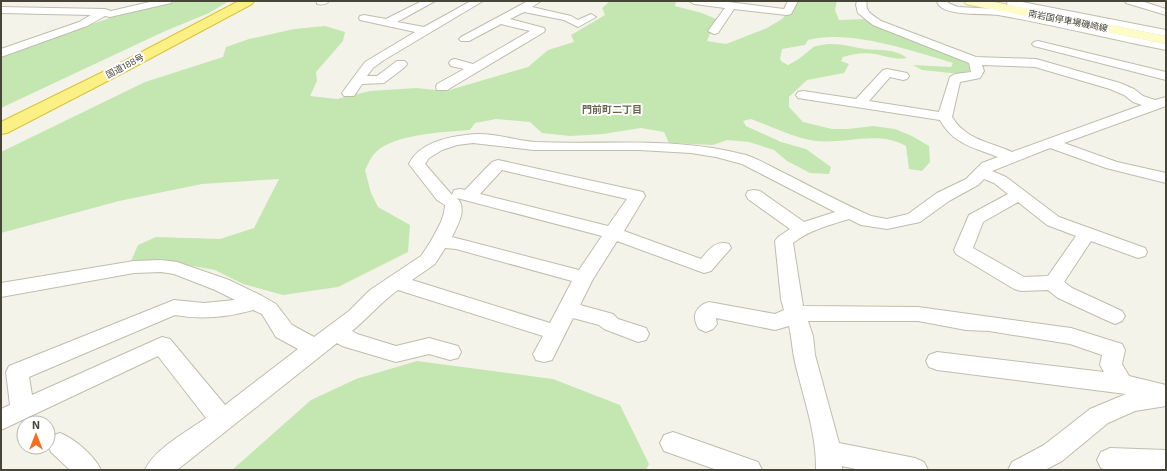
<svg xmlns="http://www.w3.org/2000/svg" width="1167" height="471" font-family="'Exo 2','Noto Sans JP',sans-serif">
<rect width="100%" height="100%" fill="#f4f3e9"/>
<path fill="#c4e7b2" d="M177 1H229L209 13 163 32 1 108V56L127 12Z
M610 1H676L675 6 702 13 716 19 707 41 726 44 767 28 782 19 798 1H837L835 10 839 20 867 19 964 59 971 66V70L960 74 922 70 913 65 951 67 953 63C913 51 849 29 808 40L805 45 782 49 780 59 782 62 788 65C794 62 801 58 806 53 809 51 812 47 816 46 835 41 847 46 865 49 880 51 894 48 907 58 895 60 886 56 875 54 864 52 853 54 843 57L841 61 849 64 844 73 807 80 789 97V107L803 122 832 129H848L873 126 895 129 912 136 929 146 930 162 922 171 909 169 906 146C879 130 846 144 816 141 797 139 770 126 751 119L743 121 746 126 781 142 806 149 831 167 829 174 810 173 787 161 774 150 749 142 727 140 713 145 669 143 664 132 641 128 603 134 570 136 542 133 530 122 496 119 475 123 470 130C445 132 394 134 376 152 371 156 368 165 365 170L371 193 378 207 410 225 408 252 338 287 283 295 243 284 215 270 159 260 131 261 138 245 156 237 220 239 254 228 279 179 202 184 119 201 1 233V152L145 82 223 57 226 47 249 39 294 29 325 26 345 32 343 41 316 72 317 81 310 96 337 99 370 91 416 88 446 91 528 67 548 50 574 42 571 35 605 15 602 8Z
M417 361 553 379 620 405 649 464 646 470H232L311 400 356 379Z"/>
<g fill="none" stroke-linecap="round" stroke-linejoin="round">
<defs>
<path id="minor" d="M154 1H172L171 3 110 17 105 16 87 26 1 57V49L79 22 91 15 1 13V7L105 9 111 11Z
M317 1H329C326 5 322 5 317 4Z
M422 1H435L397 22 424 27 471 1H483L384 60 373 68 367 76H377L397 61H405L407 64 405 67 384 83 362 84 354 96H344L342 93 365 62 415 32 360 20 359 18 360 16 364 15 386 19Z
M528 1H541L532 7 571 16 578 20 591 14 596 17 578 27 564 20 524 12 510 19 544 28 545 30 544 32 447 90H437L436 87 437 84 464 69 451 66 449 63 451 60 455 59 473 64 530 31 501 24 469 41H461L459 39 461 37Z
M689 1H720L784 9 788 1H798L791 14 787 15 734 9 718 33 714 34 708 31 725 8 694 4Z
M857 1H867C864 12 873 15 881 21L976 57 1036 59 1120 83 1134 89 1143 96 1155 100 1166 97V106L1064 143 1117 162 1166 173V183L1106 168 1050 148 992 171 1006 177 1059 217 1145 248 1147 252 1145 256 1138 258 1091 241 1064 282 1072 288 1122 311 1125 316 1122 321 1115 324 1108 321 1058 298 1048 290 1021 291 1014 289 956 254 954 250 969 215 1008 194 994 183 984 179 978 185 949 201 920 222 887 229 861 225 849 219C830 225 809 230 793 243L803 306 918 307 1071 328 1122 344 1125 350 1122 364 1129 376 1166 385V406L1135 411 1108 423 1062 461 1045 470H1008L1012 462 1044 445 1090 409 1126 394 937 370 929 367 926 361 929 355 937 352 1104 372 1100 365 1102 355 1070 344 989 331 966 330 918 321H808L813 336 815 355 839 443 915 458 924 462 928 470H860L842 466V470H816C817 434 803 397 795 362 792 350 792 338 789 326L775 330 716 318 717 324 713 329 706 332 699 329C691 317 695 306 709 302L775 314 784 310 781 299 775 241 778 237 790 229 748 199 746 195 748 191 754 190 760 191 804 222 835 212 742 164 716 157 691 153 639 150H534L473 143 457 145 442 150 429 158 425 164 452 195 454 190 460 189 465 190 492 162 498 160 643 192 645 196 624 231 701 259C709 250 715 240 729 244L731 248 711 271 704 273 617 241 593 279 580 305 613 314 618 319 646 328 649 334 646 340 638 342 604 329 599 325 573 318 552 360 544 362 536 360 533 354 543 336 398 290C381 302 368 318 352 331L357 334 396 346 429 338 458 346 461 352 458 358 450 360 429 354 396 362 342 346 337 343 177 470H145C154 449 188 431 206 418L158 356 1 430V409L10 405 6 372 9 366 174 300 204 303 235 300 215 290 174 274 161 272 134 273 1 297V283L134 261 161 260 177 262 229 280 262 296 276 304 292 325 314 337 349 311 370 290 421 256 431 241 441 222 444 213 445 205 437 200 409 164C418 144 446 137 466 135 489 131 512 140 535 142 606 145 676 136 746 155 761 160 775 169 790 176 817 190 844 204 871 216L887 219 908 214 937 193 966 179 982 163 998 157C975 148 953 144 940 120L798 98 796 95 798 92 803 91 856 99 883 70 887 69 907 73 909 76 907 79 903 80 890 77 869 101 939 112 950 77 955 74 971 72 969 63 873 25 858 13 856 5ZM982 65 1035 67 1110 89 1124 95 1133 102 1142 105 1012 152C990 142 966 140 952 117L960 82 980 78 984 71ZM502 170 627 199 608 226 480 194ZM457 198 602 236 579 270 452 237C457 226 468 209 457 198ZM1018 202 1047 225 1076 236 1048 276 1024 277 973 248 983 222ZM445 248 456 249 572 281 550 323 412 280 435 264ZM253 310 262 314 276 337 298 349 225 405 170 339 162 337 32 395 29 377 175 315C202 320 228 317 253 310Z
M937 1H947L948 3 958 7 997 9 1166 44V50C1110 39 1055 25 998 15 986 13 939 17 937 1Z
M1008 1H1017L1166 30V36L1012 6 1008 5 1007 3Z
M1125 1H1141L1166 9V15L1126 3Z
M1038 41 1166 72V80L1034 46 1032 44 1034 42Z
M673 432 758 462 762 470H717L664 451 660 443 664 435Z
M60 433C75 439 94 455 101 470H70L51 452 48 445 51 436Z
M1110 448 1166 450V470H1106L1101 468 1097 460 1101 452Z"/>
<path id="secondary" d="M964 1H989L1166 36V44L970 5 966 4Z"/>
<path id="trunk" d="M239 1H254L252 4 121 74 7 133 1 134V122L111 68Z"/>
</defs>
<use href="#minor" stroke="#bfbdab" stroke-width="2"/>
<use href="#secondary" stroke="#d3d099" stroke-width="2"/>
<use href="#trunk" stroke="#dac23c" stroke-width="2"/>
<use href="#minor" fill="#fff" fill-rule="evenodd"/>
<use href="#secondary" fill="#fdfcc9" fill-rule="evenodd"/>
<use href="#trunk" fill="#fbf084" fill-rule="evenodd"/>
</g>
<g text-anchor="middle" stroke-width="4" stroke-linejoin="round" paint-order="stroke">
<g font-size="9" fill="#474537" stroke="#fff">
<text transform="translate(1068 21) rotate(11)" y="3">南岩国停車場磯崎線</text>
<text transform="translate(125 66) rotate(-28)" y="3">国道188号</text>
</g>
<g font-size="10" font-weight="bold" fill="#6a654f" stroke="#fff">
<text x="612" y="113">門前町二丁目</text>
</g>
</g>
<rect width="1167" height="471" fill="none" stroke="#474537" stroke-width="4"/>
<g transform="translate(36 435)"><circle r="19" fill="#ffffff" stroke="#b5b5af"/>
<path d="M0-3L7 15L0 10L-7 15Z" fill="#f56d1f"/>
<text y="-6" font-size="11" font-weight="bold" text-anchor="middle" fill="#474537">N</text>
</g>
</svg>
